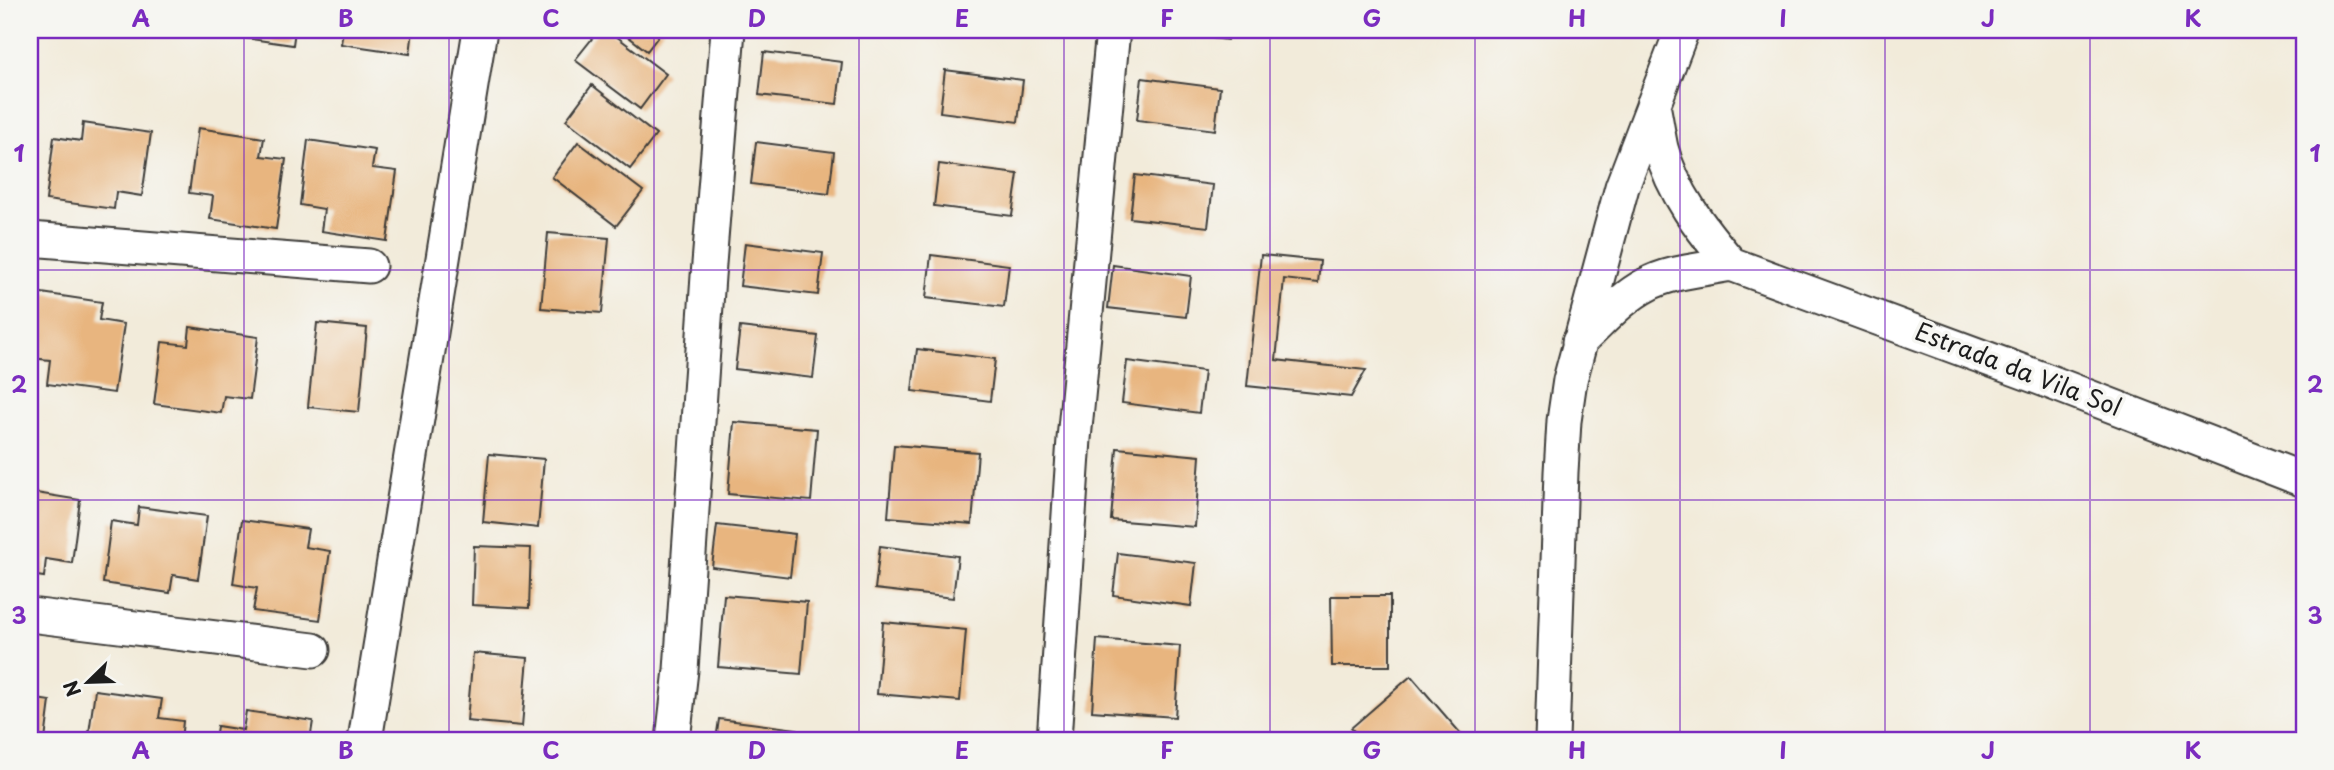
<svg xmlns="http://www.w3.org/2000/svg" width="2334" height="770" font-family="'Playpen Sans',sans-serif">
<rect width="100%" height="100%" fill="#f6f6f2"/>
<filter id="ink" filterUnits="userSpaceOnUse"><feTurbulence type="fractalNoise" baseFrequency=".0143" numOctaves="2"/><feDisplacementMap in="SourceGraphic" scale="14" xChannelSelector="R" yChannelSelector="G"/><feConvolveMatrix kernelMatrix="1 2 1 2 8 2 1 2 1" color-interpolation-filters="sRGB"/></filter>
<filter id="wash" filterUnits="userSpaceOnUse"><feTurbulence type="fractalNoise" baseFrequency=".00686" numOctaves="4" result="noise"/><feDisplacementMap in="SourceGraphic" scale="28" xChannelSelector="R" yChannelSelector="G"/><feGaussianBlur stdDeviation="1.57" result="paint"/><feColorMatrix in="noise" values="0 0 0 0 0 0 0 0 0 0 0 0 0 0 0 0 0 1.4 0 .05"/><feComposite in="paint" operator="in"/></filter>
<g filter="url(#wash)">
<rect width="100%" height="100%" fill="#f2ebda"/>
<g id="blocks">
<path fill="#e8b57f" d="M224 30H295L293 45 224 35Z
M343 30H413L410 54 341 44Z
M599 30H608L666 74 640 109 575 60Z
M620 30H663L647 51Z
M1156 30H1228L1227 40 1156 31Z
M764 52 842 62 837 104 759 95Z
M945 70 1023 80 1018 122 940 112Z
M1142 78 1220 88 1215 130 1137 120Z
M592 85 656 135 630 169 566 120Z
M83 123 151 133 142 196 116 192 114 209 46 200 54 137 81 141Z
M198 128 264 138 261 156 286 159 276 229 210 219 213 196 189 193Z
M308 140 375 150 372 168 397 171 387 241 321 231 324 209 300 205Z
M578 142 643 191 616 226 552 177Z
M756 142 834 152 829 194 751 184Z
M939 164 1018 174 1012 216 934 206Z
M1135 175 1213 185 1208 227 1130 218Z
M548 233 609 238 602 313 541 308Z
M745 243 823 253 818 295 740 286Z
M931 255 1009 265 1004 307 926 298Z
M1261 255 1320 261 1318 283 1284 279 1276 360 1366 370 1351 397 1247 386Z
M1113 265 1191 276 1186 317 1108 308Z
M35 292 102 302 99 320 124 324 114 393 47 384 50 360 30 358V335Z
M317 323 367 328 359 412 308 407Z
M190 327 258 337 250 399 224 396 221 413 154 404 162 342 188 345Z
M740 327 818 336 813 378 735 369Z
M917 349 995 359 990 401 912 391Z
M1127 361 1204 371 1199 413 1122 403Z
M734 422 817 429 811 501 728 494Z
M894 445 978 452 972 524 888 517Z
M1117 448 1200 456 1195 527 1111 520Z
M489 454 544 459 538 528 483 522Z
M30 492 80 500 72 563 46 559 44 577 30 575Z
M139 507 207 516 198 579 173 575 170 593 103 583 111 521 137 525Z
M242 520 308 529 305 547 330 551 320 620 253 611 257 588 233 584Z
M717 525 795 534 790 577 712 567Z
M474 546 531 548 529 608 472 605Z
M880 546 958 556 953 598 875 589Z
M1118 553 1196 563 1191 606 1113 595Z
M724 595 807 602 801 674 718 667Z
M1331 596H1390V666H1332Z
M883 622 966 630 960 701 877 694Z
M1097 639 1180 646 1175 717 1092 711Z
M473 653 528 658 522 726 467 721Z
M1411 676 1462 735 1457 740H1362L1351 728Z
M95 690 162 699 159 718 183 721 181 740H88Z
M30 698 50 701 45 740H30Z
M246 711 313 721 310 740H215L217 726 243 730Z
M719 719 797 729 796 740H716Z"/>
</g>
</g>
<g filter="url(#ink)">
<use href="#blocks" fill-opacity="0" stroke="#3c3b38" stroke-width="2"/>
<g fill="none" stroke-linecap="round" stroke-linejoin="round">
<defs>
<path id="minor" d="M1653 105C1656 119 1658 134 1661 148 1673 193 1702 230 1731 264L2040 378 2304 480
M30 239 369 266
M1579 342C1600 323 1621 298 1646 285 1671 271 1704 270 1731 264
M30 615 313 650
M365 740 480 30
M673 740 681 670 708 276 728 30
M1054 740 1074 439 1113 30
M1552 740 1561 472 1564 421 1570 380 1622 187 1682 30"/>
</defs>
<use href="#minor" stroke="#3c3b38" stroke-width="37"/>
<use href="#minor" stroke="#fff" stroke-width="33"/>
</g>
</g>
<path fill="none" stroke="#7b2cbf" stroke-width="2" stroke-opacity="0.55" d="M244 30V740M449 30V740M654 30V740M859 30V740M1064 30V740M1270 30V740M1475 30V740M1680 30V740M1885 30V740M2090 30V740M30 270H2304M30 500H2304"/>
<g text-anchor="middle" stroke-width="7" stroke-linejoin="round" paint-order="stroke">
<g font-size="24" fill="#1c1c1c" stroke="#f6f6f2">
<text transform="translate(2018 370) rotate(21)" y="8">Estrada da Vila Sol</text>
</g>
</g>
<rect width="2334" height="770" fill="none" stroke="#f6f6f2" stroke-width="77"/>
<g transform="translate(88 682) rotate(247)" stroke="#f6f6f2" stroke-width="5" paint-order="stroke">
<path d="M0-5L12 26L0 18L-12 26Z" fill="#1c1c1c"/>
<text y="-10" font-size="19" font-weight="bold" text-anchor="middle" fill="#1c1c1c">N</text>
</g>
<rect x="38" y="38" width="2258" height="694" fill="none" stroke="#7b2cbf" stroke-width="2.5"/>
<g font-size="23" text-anchor="middle" font-weight="bold" fill="#7b2cbf">
<text x="141" y="27">A</text>
<text x="346" y="27">B</text>
<text x="551" y="27">C</text>
<text x="757" y="27">D</text>
<text x="962" y="27">E</text>
<text x="1167" y="27">F</text>
<text x="1372" y="27">G</text>
<text x="1577" y="27">H</text>
<text x="1783" y="27">I</text>
<text x="1988" y="27">J</text>
<text x="2193" y="27">K</text>
<text x="19" y="162">1</text>
<text x="2315" y="162">1</text>
<text x="19" y="393">2</text>
<text x="2315" y="393">2</text>
<text x="19" y="624">3</text>
<text x="2315" y="624">3</text>
<text x="141" y="759">A</text>
<text x="346" y="759">B</text>
<text x="551" y="759">C</text>
<text x="757" y="759">D</text>
<text x="962" y="759">E</text>
<text x="1167" y="759">F</text>
<text x="1372" y="759">G</text>
<text x="1577" y="759">H</text>
<text x="1783" y="759">I</text>
<text x="1988" y="759">J</text>
<text x="2193" y="759">K</text>
</g>
</svg>
